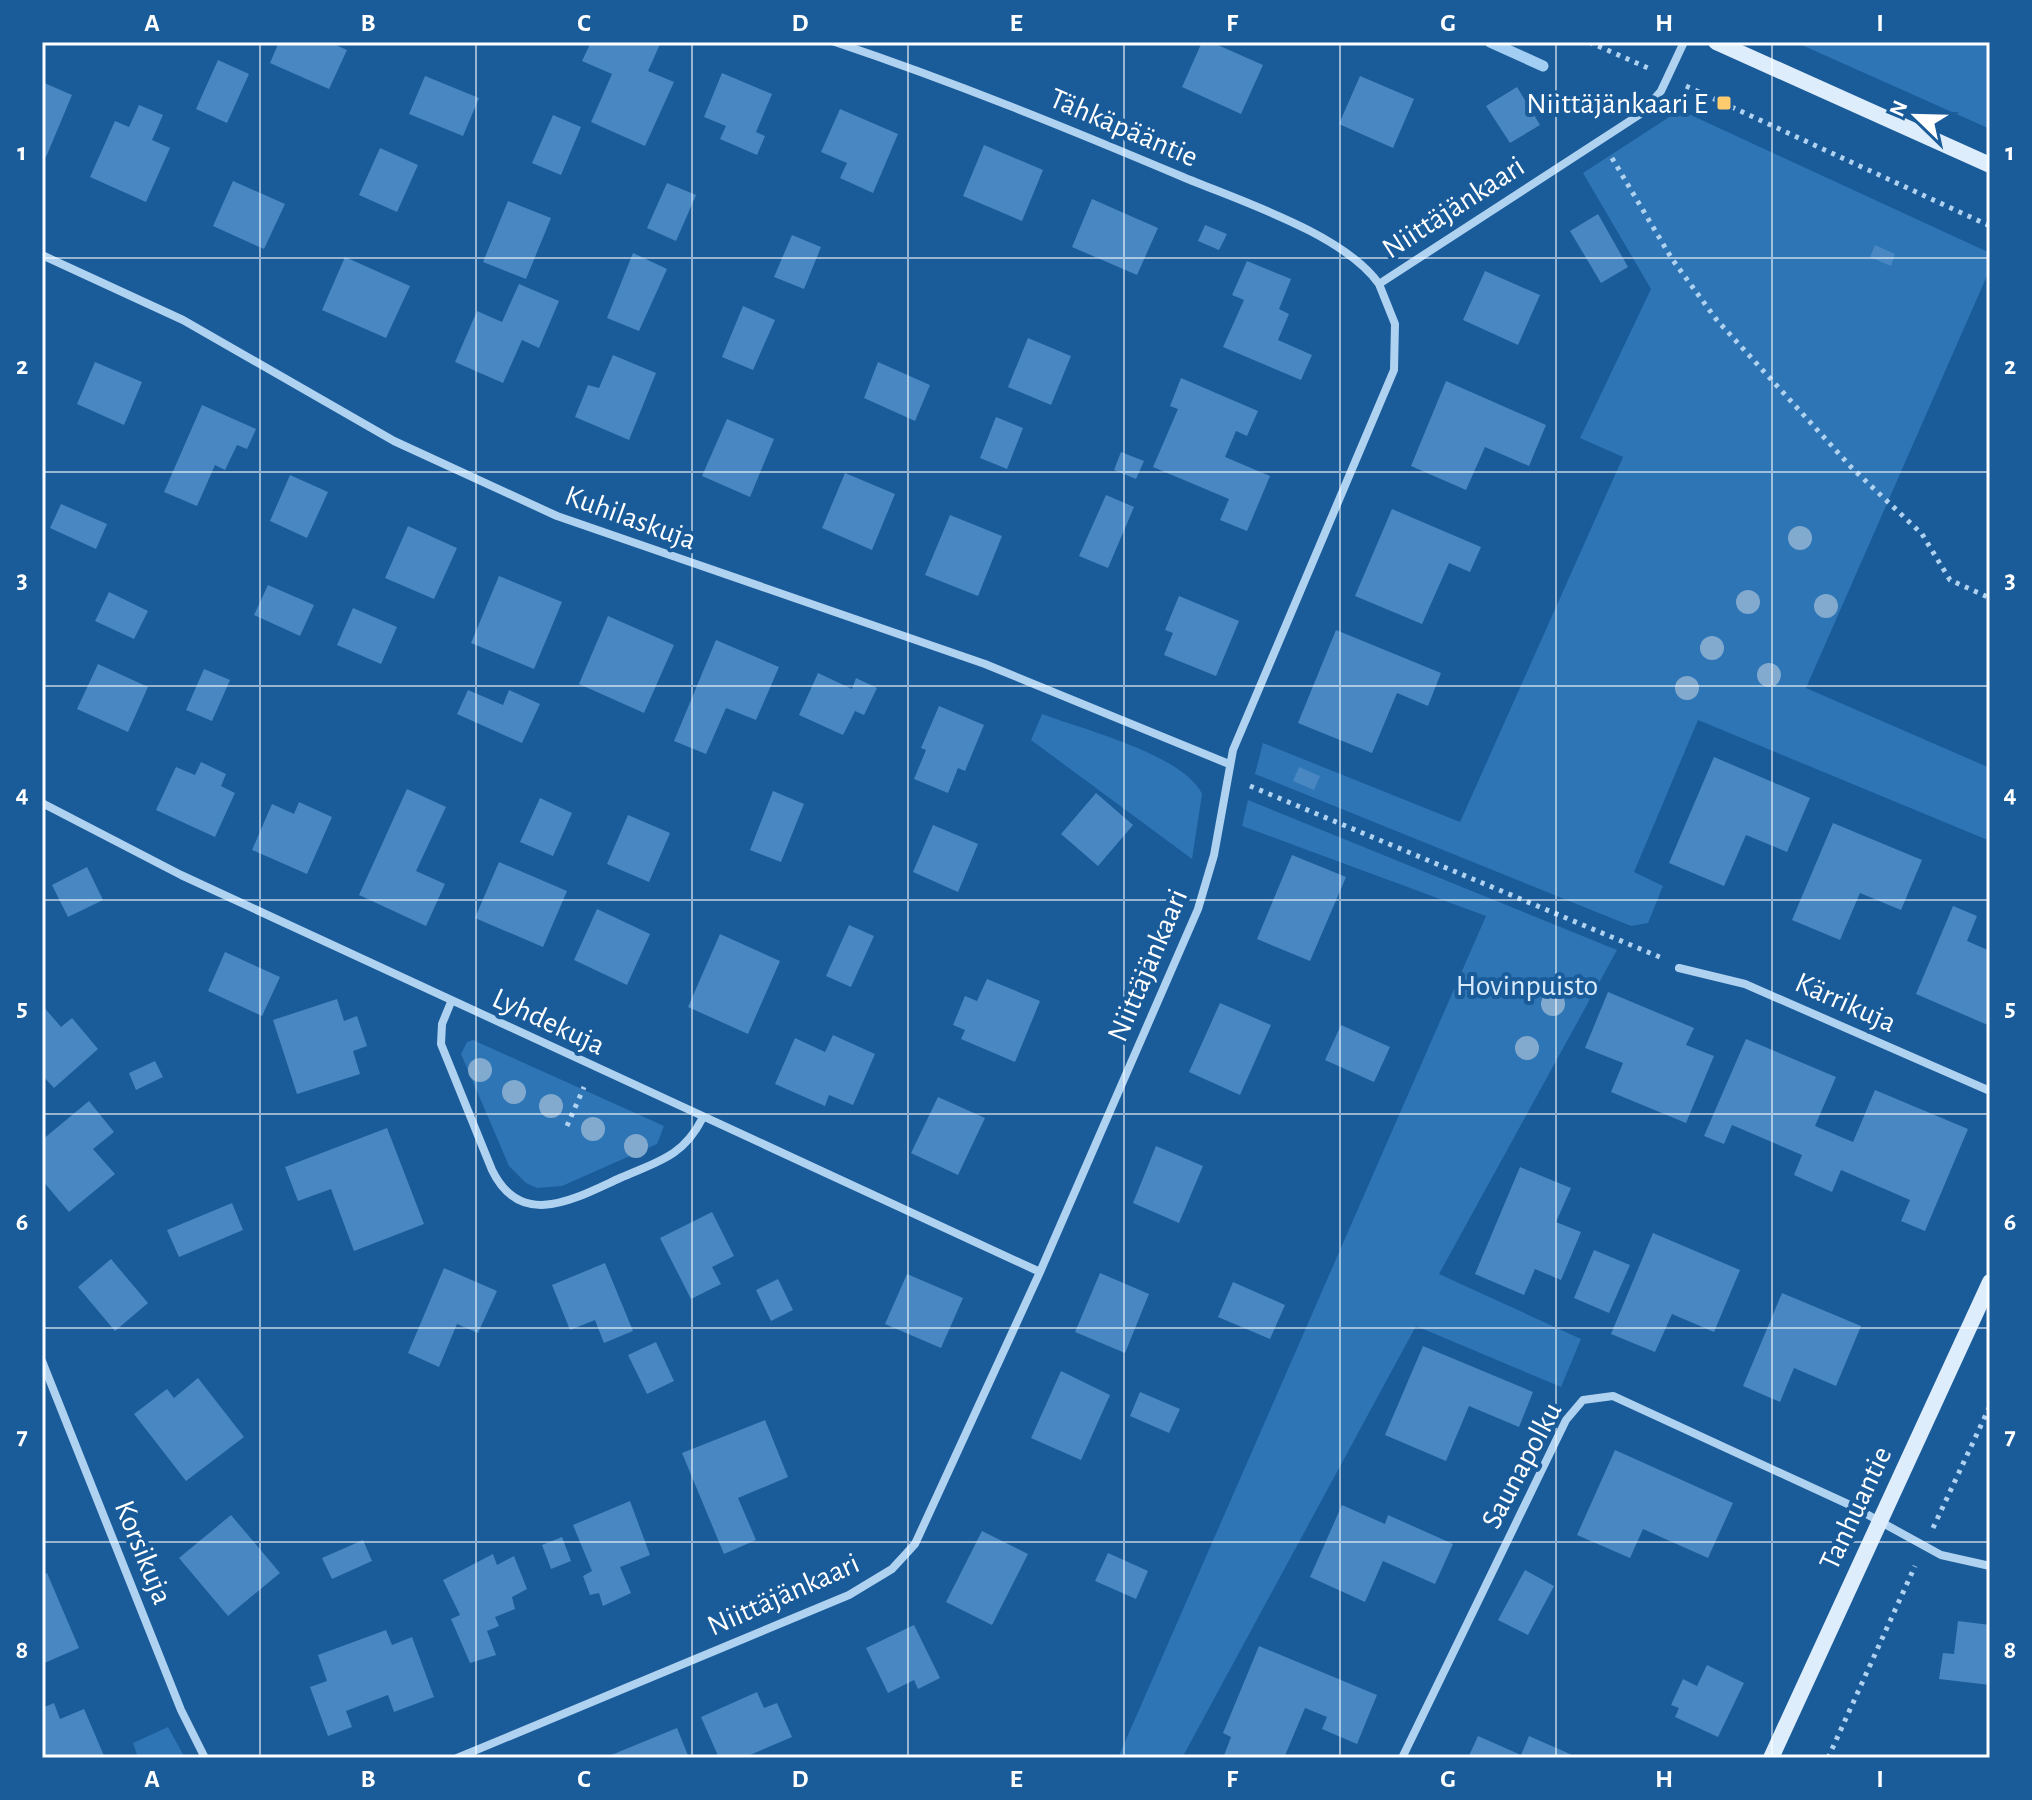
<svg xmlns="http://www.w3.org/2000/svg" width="2032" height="1800" font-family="'Alegreya Sans',sans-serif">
<rect width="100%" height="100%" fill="#1a5b99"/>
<path fill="#2e75b6" d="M1795 42H1990V129Z
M1680 110 1990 253V269L1806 688 1990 768V841L1698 720 1634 872 1663 886 1648 923 1631 926 1255 774 1263 743 1460 822 1623 457 1580 438 1651 289 1583 173Z
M1042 714C1082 729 1184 755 1202 794L1192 859 1031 740Z
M1248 800 1617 950 1439 1274 1581 1339 1561 1387 1416 1326 1182 1758H1118L1486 916 1242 826Z
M473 1040 664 1126 657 1144 562 1186 537 1188 526 1183 509 1166 461 1054 467 1042Z
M168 1727 185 1758H138L133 1743Z"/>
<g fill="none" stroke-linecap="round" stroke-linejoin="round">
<path stroke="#a3cef3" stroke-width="11" d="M1490 42 1543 66"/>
</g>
<path fill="#4887c1" d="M279 42H329L347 50 329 89 270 63Z
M591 42H661L648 71 674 82 645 146 591 122 612 74 582 61Z
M1202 42H1211L1263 65 1241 114 1182 87Z
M218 60 249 74 227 123 196 109Z
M722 73 772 94 756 132 765 136 757 155 720 139 726 126 704 117Z
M425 76 479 98 463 136 409 114Z
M1360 76 1414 99 1393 148 1339 124Z
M42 82 72 95 46 157 42 156Z
M1517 87 1540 125 1510 143 1486 106Z
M139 105 163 115 152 140 170 148 146 202 90 177 115 121 129 127Z
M840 109 898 134 873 193 840 178 847 163 821 152Z
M553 115 581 127 561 175 532 163Z
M984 145 1043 170 1022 221 963 196Z
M380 148 418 165 397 212 359 195Z
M233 181 285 204 264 249 213 226Z
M667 183 696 195 676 241 647 228Z
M1092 199 1158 228 1137 275 1072 247Z
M508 201 551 218 526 279 483 262Z
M1598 214 1628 267 1601 283 1570 231Z
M1205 225 1227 234 1219 250 1198 241Z
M792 235 821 247 804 289 774 277Z
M1875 245 1895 254 1891 266 1870 257Z
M633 253 667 269 639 331 607 318Z
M345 257 410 286 386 338 322 310Z
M1247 261 1291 279 1279 309 1289 314 1278 340 1312 355 1301 380 1223 347 1244 300 1232 295Z
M1485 271 1540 295 1518 345 1463 320Z
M519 284 559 301 539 348 522 340 503 383 455 362 477 311 502 322Z
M743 306 775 320 753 370 722 357Z
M1028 338 1071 356 1051 405 1008 387Z
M613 355 656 373 629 440 575 417 588 385 599 388Z
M95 362 142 382 124 425 77 404Z
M878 362 930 385 915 421 864 398Z
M1181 378 1258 411 1247 436 1236 431 1225 457 1270 476 1247 531 1220 520 1229 499 1153 467 1178 409 1170 406Z
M1446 381 1546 425 1529 466 1485 447 1466 490 1411 466Z
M202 405 256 429 247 449 237 445 225 470 215 465 197 506 164 492Z
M996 417 1023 428 1007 469 980 458Z
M727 419 774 439 750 497 702 476Z
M1121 452 1144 461 1136 479 1114 470Z
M845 473 895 494 872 550 822 528Z
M290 475 328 492 307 538 270 521Z
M1106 495 1134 507 1108 568 1079 556Z
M61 504 107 524 96 549 50 528Z
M1392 509 1481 547 1470 572 1449 563 1422 624 1355 596Z
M950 515 1002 536 978 596 925 575Z
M408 526 457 548 434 599 385 578Z
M499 576 562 602 534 669 471 643Z
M268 585 314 605 300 636 254 615Z
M109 592 148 611 134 639 95 621Z
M1179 596 1239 621 1216 676 1164 655 1173 633 1165 630Z
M353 608 397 627 381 664 337 645Z
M608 616 674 645 644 713 579 684Z
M1336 630 1441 673 1428 706 1397 693 1372 753 1298 723Z
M716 640 779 667 756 720 726 708 706 754 674 741Z
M98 664 148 687 128 732 77 709Z
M204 669 230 680 212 721 186 710Z
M818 673 852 689 856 678 877 688 864 715 855 711 843 735 799 715Z
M468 690 503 705 509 690 540 704 522 743 457 714Z
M939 706 984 725 965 771 958 768 948 793 914 779 926 750 921 748Z
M1714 757 1810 798 1787 852 1746 835 1724 886 1669 863Z
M201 762 226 774 221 786 235 793 215 837 156 810 176 767 195 775Z
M1299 767 1320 776 1314 790 1293 781Z
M407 789 446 807 416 871 445 884 426 926 359 895Z
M773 791 804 804 781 862 750 850Z
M1096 793 1133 825 1098 866 1061 834Z
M540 798 572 813 553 856 520 842Z
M299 802 332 817 307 874 252 850 272 804 294 814Z
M628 815 670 833 649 882 607 864Z
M1833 823 1922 860 1901 910 1860 893 1840 940 1792 920Z
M933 825 978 844 958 892 913 872Z
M1292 855 1346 877 1310 961 1257 939Z
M499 862 567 891 543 947 475 918Z
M87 867 103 900 68 917 52 885Z
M1953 906 1977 916 1967 941 1990 951V1026L1916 994Z
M597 909 650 934 627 985 574 960Z
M849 925 874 936 851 987 826 976Z
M720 934 780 961 748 1034 688 1007Z
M225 952 280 977 262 1016 208 991Z
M987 979 1040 1001 1015 1062 961 1039 965 1030 953 1025 965 996 977 1001Z
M1608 992 1694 1028 1686 1045 1714 1056 1686 1123 1611 1092 1623 1063 1585 1048Z
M337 999 344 1021 357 1016 367 1046 353 1051 360 1074 297 1094 273 1020Z
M1220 1003 1271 1025 1240 1095 1189 1072Z
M42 1005 61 1027 72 1018 98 1049 54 1088 42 1075Z
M1341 1025 1390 1047 1374 1082 1325 1060Z
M833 1035 875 1054 853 1105 829 1095 825 1106 775 1084 795 1038 825 1052Z
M1746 1039 1836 1077 1815 1126 1853 1142 1875 1090 1968 1129 1925 1231 1901 1221 1910 1200 1841 1170 1832 1192 1794 1175 1802 1155 1732 1125 1724 1144 1704 1136Z
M155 1061 163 1077 136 1090 129 1073Z
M938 1097 985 1118 958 1175 911 1153Z
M89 1101 114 1132 93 1149 115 1174 69 1212 42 1180V1140Z
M387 1128 424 1224 354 1251 331 1189 298 1201 285 1167Z
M1156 1146 1203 1166 1179 1223 1133 1203Z
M1520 1167 1571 1188 1556 1222 1581 1232 1561 1280 1535 1269 1524 1295 1475 1274Z
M232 1203 243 1230 179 1257 167 1230Z
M712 1212 734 1256 712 1267 721 1284 691 1299 660 1238Z
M1653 1233 1740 1270 1714 1332 1672 1314 1655 1352 1611 1334Z
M1594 1250 1630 1265 1609 1313 1574 1298Z
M111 1259 148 1303 115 1331 78 1287Z
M605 1263 633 1331 604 1343 595 1320 570 1330 552 1285Z
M444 1268 497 1291 478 1333 457 1324 439 1367 408 1353Z
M1100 1273 1149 1294 1125 1353 1075 1332Z
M907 1274 963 1298 941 1348 885 1324Z
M778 1279 793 1310 771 1321 756 1290Z
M1233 1282 1285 1305 1270 1339 1218 1317Z
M1782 1293 1861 1326 1836 1386 1794 1368 1780 1402 1743 1386Z
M656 1342 674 1381 647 1394 628 1355Z
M1423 1346 1533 1392 1519 1427 1469 1406 1446 1461 1385 1435Z
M1061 1371 1110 1395 1081 1460 1031 1438Z
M198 1378 244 1437 186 1481 134 1414 167 1389 174 1398Z
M1140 1392 1180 1409 1169 1433 1130 1416Z
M765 1420 788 1477 738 1498 756 1540 724 1554 682 1453Z
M1615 1450 1733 1503 1708 1558 1643 1529 1630 1558 1577 1535Z
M630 1501 650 1555 620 1567 631 1593 603 1606 599 1593 590 1595 583 1576 592 1571 573 1525Z
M1342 1505 1385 1524 1388 1515 1453 1544 1435 1584 1383 1561 1365 1602 1310 1577Z
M231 1515 280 1573 228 1616 179 1558Z
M982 1531 1028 1554 992 1625 946 1602Z
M562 1537 571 1561 551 1569 542 1545Z
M363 1540 372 1561 332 1579 322 1558Z
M1108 1553 1148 1571 1136 1599 1095 1581Z
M493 1554 497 1565 514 1556 527 1589 512 1597 515 1609 495 1617 499 1626 487 1631 496 1655 470 1663 451 1619 460 1615 443 1580Z
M1525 1570 1554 1586 1528 1635 1498 1620Z
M47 1573 79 1648 42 1664V1575Z
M1958 1621 1990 1625V1685L1939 1679 1943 1653 1954 1654Z
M914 1625 940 1678 918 1689 914 1680 888 1693 866 1648Z
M386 1630 392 1645 412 1637 434 1697 394 1712 388 1695 346 1711 352 1727 328 1736 310 1687 327 1681 318 1655Z
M1259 1646 1377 1695 1357 1744 1322 1729 1327 1717 1305 1708 1284 1758H1223L1231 1737 1223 1733Z
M1707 1665 1744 1683 1718 1737 1675 1717 1679 1708 1671 1705 1683 1679 1697 1686Z
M757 1692 764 1708 777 1703 792 1737 743 1758H719L701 1717Z
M54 1703 60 1719 84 1709 105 1758H42V1708Z
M677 1728 689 1758H604Z
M1478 1736 1521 1755 1529 1736 1579 1758H1468Z"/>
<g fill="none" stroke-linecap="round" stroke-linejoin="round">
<path stroke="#b0d2f1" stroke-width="5" stroke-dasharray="4 6" stroke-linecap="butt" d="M1589 42 1648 68
M1686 86 1990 226
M1612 158 1672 259 1716 319 1852 468 1922 534 1950 580 1990 598
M1250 786 1662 958
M567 1126 584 1087
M1933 1528 1990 1406
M1828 1758 1915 1566"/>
<path stroke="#b0d2f1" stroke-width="8" d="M835 42C954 82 1067 128 1183 177 1240 201 1344 234 1379 284
M42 255 183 320 394 441 557 516 985 664 1229 764
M42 803 181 875 1040 1272
M1679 968 1745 984 1990 1091
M451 1002 442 1024 441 1044 492 1170C521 1230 574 1199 620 1178 656 1162 683 1157 702 1119
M42 1361 181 1710 205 1758
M457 1758 849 1595 892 1569 915 1544 1040 1272 1198 909 1214 855 1233 750 1394 370 1395 324 1379 284 1642 113 1661 91 1684 42
M1402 1758 1566 1420 1583 1400 1613 1396 1850 1505 1941 1555 1990 1566"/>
<path stroke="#deedfb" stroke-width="16" d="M1716 42 1990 165
M1771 1758 1990 1282"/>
</g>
<g fill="#82aacf">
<circle cx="1800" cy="538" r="12"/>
<circle cx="1748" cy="602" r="12"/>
<circle cx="1826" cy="606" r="12"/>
<circle cx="1712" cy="648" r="12"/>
<circle cx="1769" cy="675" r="12"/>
<circle cx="1687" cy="688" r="12"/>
<circle cx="1553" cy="1004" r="12"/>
<circle cx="1527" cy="1048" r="12"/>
<circle cx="480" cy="1070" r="12"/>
<circle cx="514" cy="1092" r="12"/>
<circle cx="551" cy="1106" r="12"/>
<circle cx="593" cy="1129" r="12"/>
<circle cx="636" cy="1146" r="12"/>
</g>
<path fill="none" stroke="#fff" stroke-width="2" stroke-opacity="0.55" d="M260 42V1758M476 42V1758M692 42V1758M908 42V1758M1124 42V1758M1340 42V1758M1556 42V1758M1772 42V1758M42 258H1990M42 472H1990M42 686H1990M42 900H1990M42 1114H1990M42 1328H1990M42 1542H1990"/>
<rect fill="#ffcb6f" stroke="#1a5b99" stroke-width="3" x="1716" y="95" width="16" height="16" rx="4"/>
<g text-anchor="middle" stroke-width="8" stroke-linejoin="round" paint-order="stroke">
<g font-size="30" fill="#fff" stroke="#1a5b99" text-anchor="end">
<text x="1708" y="113">Niittäjänkaari E</text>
</g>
<g font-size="30" fill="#fff" stroke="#1a5b99">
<text transform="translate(1124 127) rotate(23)" y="10">Tähkäpääntie</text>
<text transform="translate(1453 207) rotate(-33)" y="10">Niittäjänkaari</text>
<text transform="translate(631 517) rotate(20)" y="10">Kuhilaskuja</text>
<text transform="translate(1147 965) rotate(-67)" y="10">Niittäjänkaari</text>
<text transform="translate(1846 1002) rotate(24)" y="10">Kärrikuja</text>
<text transform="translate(549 1021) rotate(25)" y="10">Lyhdekuja</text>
<text transform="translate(1521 1465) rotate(-62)" y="10">Saunapolku</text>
<text transform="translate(1855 1508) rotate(-65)" y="10">Tanhuantie</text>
<text transform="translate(144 1552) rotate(68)" y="10">Korsikuja</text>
<text transform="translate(783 1594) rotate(-24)" y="10">Niittäjänkaari</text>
</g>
<g font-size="30" fill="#d7eafb" stroke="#1a5b99">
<text x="1527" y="995">Hovinpuisto</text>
</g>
</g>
<rect width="2032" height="1800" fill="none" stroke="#1a5b99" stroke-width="88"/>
<g transform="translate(1916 116) rotate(293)" stroke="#1a5b99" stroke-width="6" paint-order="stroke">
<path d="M0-6L14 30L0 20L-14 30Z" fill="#ffffff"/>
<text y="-12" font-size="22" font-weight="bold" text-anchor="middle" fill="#ffffff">N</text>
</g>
<rect x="44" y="44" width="1944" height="1712" fill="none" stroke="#fff" stroke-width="3"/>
<g font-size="26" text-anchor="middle" font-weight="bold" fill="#fff">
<text x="152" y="31">A</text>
<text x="368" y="31">B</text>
<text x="584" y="31">C</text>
<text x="800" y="31">D</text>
<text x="1016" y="31">E</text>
<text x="1232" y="31">F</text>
<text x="1448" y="31">G</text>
<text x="1664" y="31">H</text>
<text x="1880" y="31">I</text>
<text x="22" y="160">1</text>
<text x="2010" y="160">1</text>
<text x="22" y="374">2</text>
<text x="2010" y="374">2</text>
<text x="22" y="588">3</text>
<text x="2010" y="588">3</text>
<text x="22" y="802">4</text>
<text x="2010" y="802">4</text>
<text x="22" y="1016">5</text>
<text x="2010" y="1016">5</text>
<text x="22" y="1230">6</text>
<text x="2010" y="1230">6</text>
<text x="22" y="1444">7</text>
<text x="2010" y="1444">7</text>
<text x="22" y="1658">8</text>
<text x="2010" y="1658">8</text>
<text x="152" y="1787">A</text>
<text x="368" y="1787">B</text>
<text x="584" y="1787">C</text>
<text x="800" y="1787">D</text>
<text x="1016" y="1787">E</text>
<text x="1232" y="1787">F</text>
<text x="1448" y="1787">G</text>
<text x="1664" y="1787">H</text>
<text x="1880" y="1787">I</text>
</g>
</svg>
